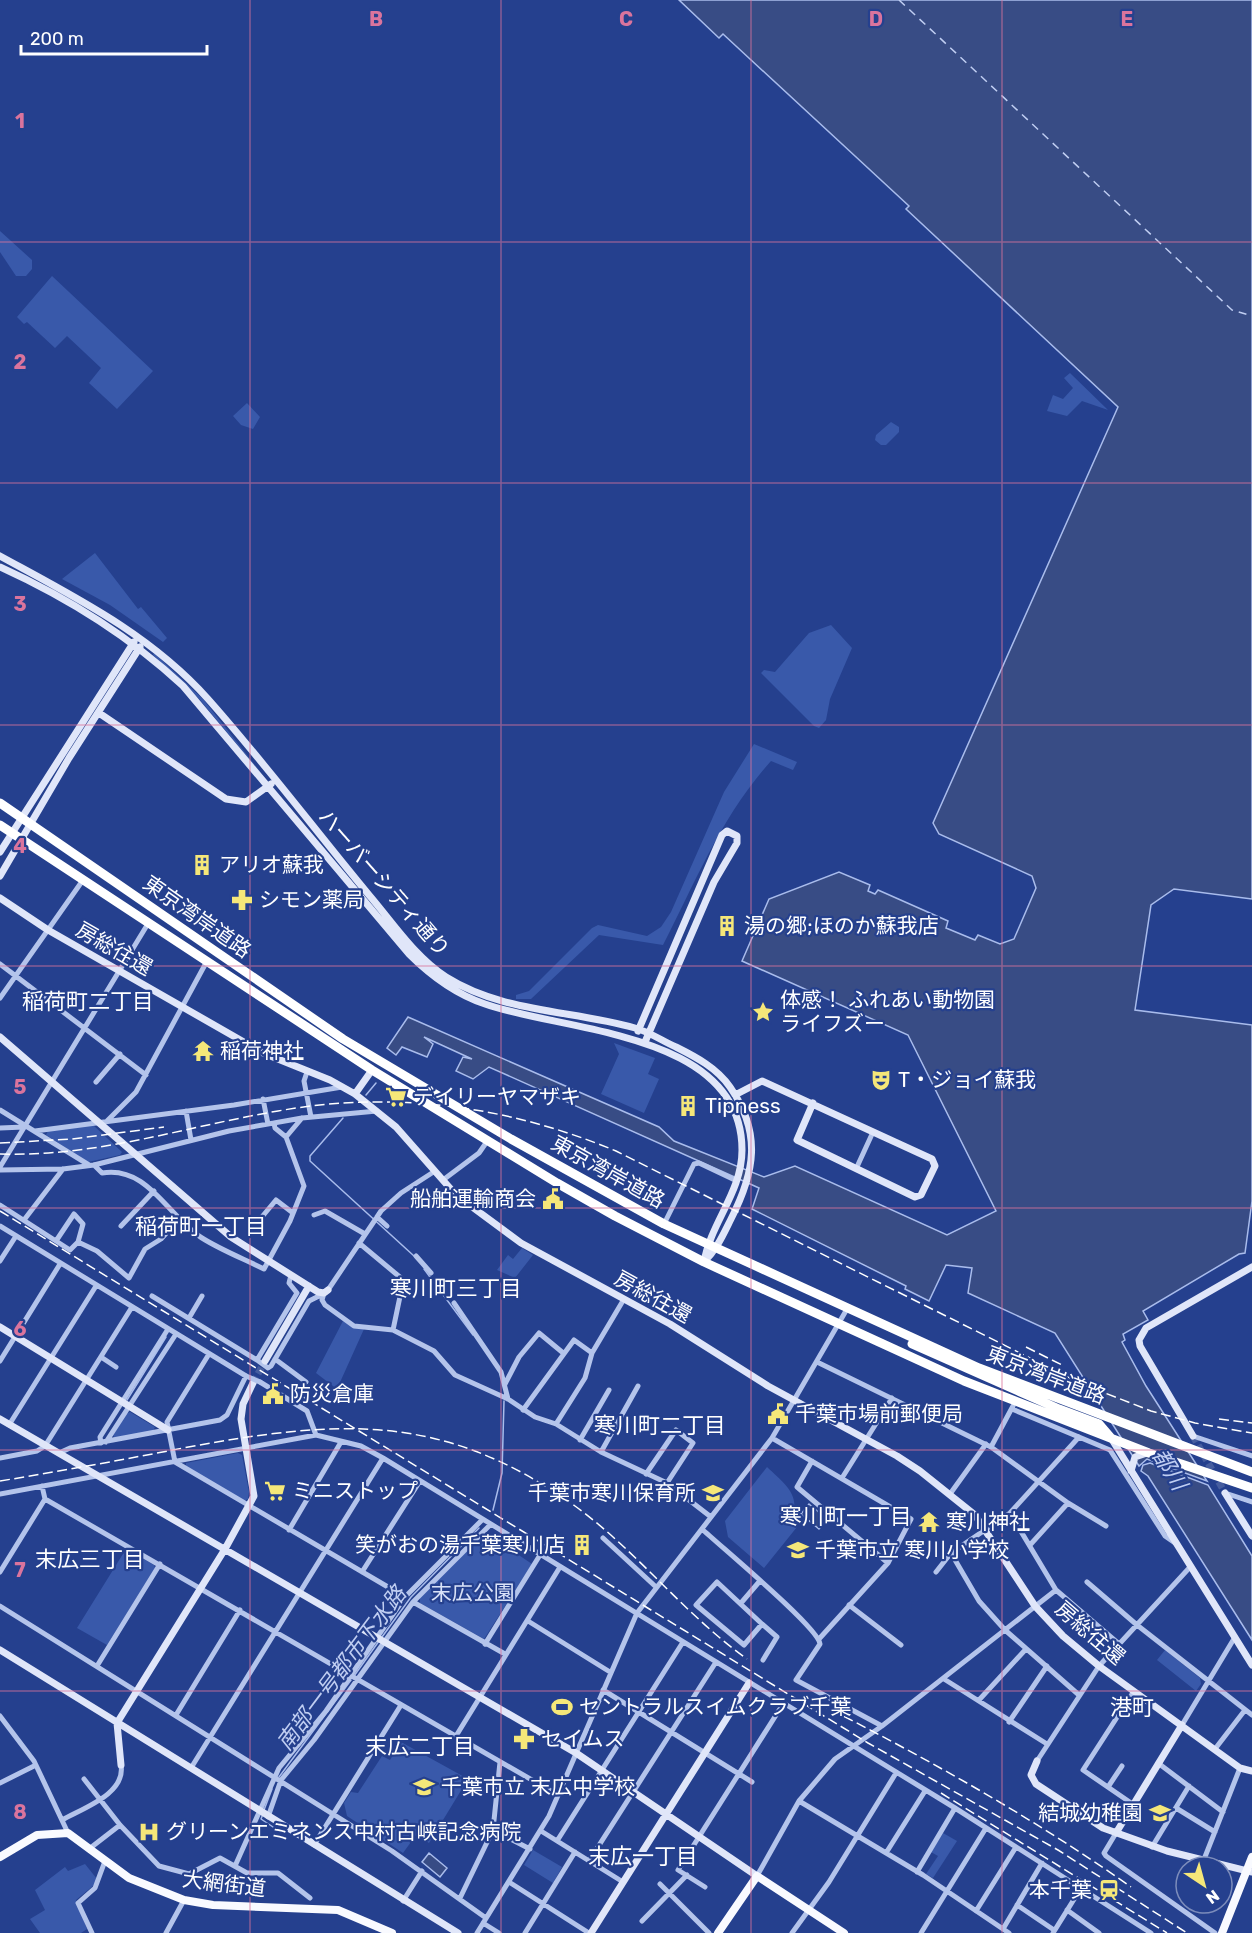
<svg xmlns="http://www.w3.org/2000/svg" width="1252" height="1933" font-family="Rubik,'Noto Sans JP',sans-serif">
<rect width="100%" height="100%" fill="#25408e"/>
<path fill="#3959aa" d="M0 231 32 260V269L26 276H16L0 252Z
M52 276 153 371 117 409 89 383 101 368 67 336 55 348 27 322 24 324 17 317Z
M1070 373 1108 410 1082 401 1067 416 1047 411 1053 395 1063 399 1073 388 1064 378Z
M247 403 260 417 253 429 241 425 233 416Z
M891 422 899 427V432L886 445H881L875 440 876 435Z
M95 553 138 609 141 607 167 638 163 642 110 605 62 579Z
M831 625 852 648 830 699 826 720 819 728 814 726 761 673 764 670 775 672 809 633Z
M154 653 203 699 262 774 200 700 153 655Z
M754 744 797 762 793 770 771 761C721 817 697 879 663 945L599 935 531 999H516V995L529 991 592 928 598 925 647 936 661 927 671 912 724 792Z
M614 1043 655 1058 648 1074 659 1079 644 1113 601 1094 619 1054Z
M93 1125 122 1152 120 1155 88 1162 46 1135 48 1131Z
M522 1248 533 1255 515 1278 497 1270 508 1255 513 1259Z
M343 1321 364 1329 337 1389 316 1373Z
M130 1412 155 1427 153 1431 115 1438 113 1435 126 1414Z
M238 1453 242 1455 249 1492 248 1499 244 1501 186 1466V1463Z
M767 1467C785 1484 802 1495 791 1521L797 1527 764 1568 728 1537 725 1521Z
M483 1535H489L532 1564 484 1639 420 1603V1597Z
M126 1549 154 1565 155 1568 107 1645 77 1628Z
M1165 1650 1200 1678 1201 1684 1196 1691 1157 1660Z
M401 1742 468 1779 429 1843 416 1835 403 1853 347 1816 344 1803 351 1792 358 1793 382 1756 390 1760Z
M943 1833 957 1841 933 1878 926 1874 938 1856 931 1852Z
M533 1850 562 1867 553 1883 524 1865Z
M85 1864 97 1879 93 1886 76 1900 87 1929 81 1933H40L30 1919 45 1910 35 1890 65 1867 68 1871Z"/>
<path fill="#384c85" stroke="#a9bcec" stroke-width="1.5" d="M679 0H1252V899L1174 889 1151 905 1135 1010 1252 1025V1201L1245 1253 1239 1254 1143 1311 1148 1320 1123 1334 1125 1340 1122 1342 1146 1386 1207 1481 1147 1459 1139 1466 1055 1333 968 1293 972 1268 946 1265 929 1301 905 1289 906 1286 752 1209 759 1188 489 1067 473 1079 456 1071 463 1057 472 1059 424 1037 433 1044 427 1057 402 1047 396 1055 387 1048 408 1017 659 1127 674 1141 764 1177 795 1166 947 1235 996 1211 908 1035 742 961 769 899 839 872 870 885 868 891 875 894 878 890 948 921 946 928 975 940 978 935 1000 944 1014 939 1036 888 1032 876 939 834 933 823 1118 407 906 209 909 206 723 34 719 38Z
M1150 1463 1208 1485 1252 1556V1640L1148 1476 1141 1471 1143 1465Z
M809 1504 827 1519 819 1529 801 1514Z
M429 1853 447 1868 440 1877 422 1862Z"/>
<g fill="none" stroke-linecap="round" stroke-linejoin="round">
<path stroke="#a9bcec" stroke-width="1.5" d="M366 1095 376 1083
M343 1118 310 1156V1161L414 1256
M424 1269 473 1335
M127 1400 166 1337
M493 1510 502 1473 504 1401
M382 1637 411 1597 479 1528
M354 1676 379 1641
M279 1777 351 1680
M264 1810 272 1789
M263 1814 261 1819 282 1833"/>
<path stroke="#c0cef2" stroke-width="1.5" stroke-dasharray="8 6" stroke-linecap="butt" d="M899 0 1232 310 1252 316"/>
<path stroke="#465d9f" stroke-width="7" stroke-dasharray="7 3.5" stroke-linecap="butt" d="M253 1383 265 1361
M1193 1436 1225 1493"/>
<path stroke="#b4c4eb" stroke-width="5" d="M0 964 146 1075
M0 998 83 880
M307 1072 304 1081 311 1117
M96 1082 120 1054
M263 1099 268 1124
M0 1110 89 1165
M186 1111 191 1140
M107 1121 136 1092 207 961
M0 1128 24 1127
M35 1131 234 1105 342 1087
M286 1137 302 1118
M94 1165 102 1173C148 1165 168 1217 202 1238 221 1250 244 1259 264 1269L290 1221 304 1186 286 1137 275 1128 274 1123
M0 1167 149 922
M856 1169 873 1132
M0 1170 63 1169 94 1165 229 1131 302 1118 377 1111
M443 1180 479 1153 488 1140
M0 1205 70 1250 78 1242 97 1251 129 1278 145 1249 161 1239 179 1219
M314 1215 325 1211 365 1234
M377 1217 387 1226
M24 1220 63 1169
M256 1224 276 1200 293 1213
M664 1224 694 1164 699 1163 737 1181
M0 1226 246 1376 227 1415 220 1420 70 1448 59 1453
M121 1226 154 1191
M56 1241 74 1214 83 1224 78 1242
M359 1243 401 1278 402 1287 393 1330
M416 1256 431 1273
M0 1261 16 1236
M291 1275 289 1283 297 1293 257 1360 268 1368 271 1366 309 1301 323 1294
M328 1290 381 1211 401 1193 435 1171
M324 1293 322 1300 325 1305 354 1326 393 1330 434 1351 455 1375 508 1399 535 1417 556 1424 601 1452 667 1483 711 1517
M152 1296 257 1360
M454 1303 501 1372 508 1399
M189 1318 202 1296
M209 1354 167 1422 175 1462 405 1597
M101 1357 116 1367
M275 1359 306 1382
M0 1361 60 1264
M817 1362 991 1447 1068 1503 1106 1526
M260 1382 307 1411 316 1435 361 1446 383 1458 955 1808 1151 1933
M505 1384 519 1357 539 1333 562 1352
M1012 1409 1110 1450 1165 1536 1175 1543
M523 1410 574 1340 592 1353
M556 1424 585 1378 592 1353 624 1299
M9 1425 96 1286
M1193 1436 1252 1456
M772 1438 911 1519 888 1563 819 1639
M580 1440 609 1390
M106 1442 176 1334
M101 1443 100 1437 168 1329
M991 1447 1013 1406
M601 1452 638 1386
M0 1458 37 1451 45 1446 132 1307
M812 1461 797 1487 888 1563
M646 1474 676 1430 693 1443 667 1483
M842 1478 892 1398
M42 1486 45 1499 558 1795
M1225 1493 1252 1502
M0 1494 316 1435
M950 1494 986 1444
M1010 1513 1056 1590 1119 1644
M702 1529C720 1546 819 1628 820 1644L796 1680 882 1726
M289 1530 341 1442
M603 1538 656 1587
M1030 1545 1068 1503
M951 1553 979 1601 1005 1630 1079 1695
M0 1572 45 1499
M362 1572 420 1481
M936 1572 951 1553 1010 1513 1079 1437
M717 1582 762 1624 744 1645 696 1605Z
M1087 1582 1137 1625 1252 1715
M413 1602 505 1654
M741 1603 759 1582
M849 1605 901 1645
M0 1606 392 1851 486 1918
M528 1621 610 1672
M762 1624 777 1637 763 1660
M485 1644 540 1555
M97 1666 160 1564
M944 1679 1047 1744
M603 1690 752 1782
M979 1700 1026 1649
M176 1715 240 1610
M0 1716 34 1761 68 1833
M1009 1722 1047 1666
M1182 1725 1235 1637
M456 1736 560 1567
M1215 1749 1245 1710
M1037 1761 1099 1666 1191 1566
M1158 1763 1223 1812
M191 1768 383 1458
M84 1779 120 1825 159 1866 189 1874 220 1858 247 1873H278L310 1898
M0 1783 36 1765
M1108 1787 1122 1766
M799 1801 923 1875 1009 1933
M1134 1805 1083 1770 1134 1691
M1176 1808 1215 1832
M268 1817 281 1780 314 1740 413 1602 490 1525
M62 1820C83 1808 126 1794 121 1765
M493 1830 530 1849
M541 1831 623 1882
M1116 1833 1104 1853 1106 1856 1215 1933
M557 1841 683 1642
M314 1845 401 1705
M1152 1847 1189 1786
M89 1849 120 1825
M886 1853 925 1791
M589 1861 716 1662
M235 1866 279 1768 326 1711 405 1597 482 1520
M1201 1867 1240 1768
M917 1872 955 1808
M757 1876 799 1801 835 1759 882 1726 1056 1590
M509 1882 589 1933
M660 1884 709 1933
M705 1887 678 1870 783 1704
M460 1898 493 1830 500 1762
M403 1901 422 1871
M1017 1905 1054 1930
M1067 1910 1099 1933
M976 1911 1016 1847
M642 1921 687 1875
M483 1923 499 1933
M1003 1929 1042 1863
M92 1933 78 1903 95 1888 105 1861
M166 1933 184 1900
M477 1933 549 1816 637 1613 772 1438 847 1309
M525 1933 575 1852
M792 1933 829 1882 896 1773
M921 1933 986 1828
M1053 1933 1081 1888"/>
<path stroke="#e0e6f9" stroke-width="7" d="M0 556C75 597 150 634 208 699 264 762 315 830 369 895 393 923 415 957 446 977 503 1013 572 1010 635 1028 650 1032 662 1041 676 1047 696 1057 717 1068 730 1087 762 1133 755 1172 731 1219 723 1235 717 1249 704 1262
M0 567C66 597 129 636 183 686L409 954C431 976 455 994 485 1004 564 1032 742 1031 742 1150 742 1192 711 1222 704 1262
M99 713 226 799 246 802 271 784
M0 852 134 642
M0 876 69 758 140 647
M0 898 48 930 263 1053 330 1080 355 1094 396 1127 456 1195 521 1243 670 1324 768 1386 897 1456 920 1471 975 1515 1035 1606 1063 1636 1099 1666 1240 1768 1252 1771
M638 1031 722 835 727 831 737 836V843L714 882 645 1042
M0 1037 231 1237 318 1292 324 1293 328 1290
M355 1094 372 1070
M735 1095 762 1081 932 1159 935 1166 921 1195 915 1197 797 1140 813 1103
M0 1327 168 1430
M265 1361 309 1286
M0 1419 576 1753 757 1876
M1193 1436 1140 1346 1139 1340 1146 1328 1252 1267
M1111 1438 1252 1665
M1131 1471 1135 1457 1147 1453
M1225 1493 1252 1536
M0 1650 458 1933
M1037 1761 1031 1775 1036 1784 1103 1828 1167 1851 1252 1872
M121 1765 117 1723 225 1549 254 1496 241 1419 243 1404 253 1383
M1116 1833 1182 1725
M591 1933 749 1683"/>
<path stroke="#f9faff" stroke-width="8" d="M0 1857 37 1835 68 1833 129 1878 184 1900 213 1905 338 1910 392 1933
M718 1933 757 1876 844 1933
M1222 1933 1252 1857"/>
<path stroke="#fff" stroke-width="9" d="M0 803 343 1039 511 1139 664 1224 979 1368 1252 1472
M0 825 372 1070 557 1183 615 1216 704 1262 964 1381 1149 1453 1252 1488
M912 1344 1059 1409 1099 1424 1111 1438"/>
<path stroke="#fff" stroke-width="1.5" stroke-dasharray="10 4.5" stroke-linecap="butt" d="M0 1143 72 1139 164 1127
M0 1154C98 1157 183 1127 278 1111 394 1090 508 1106 616 1151L1082 1384 1151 1411 1195 1423 1252 1433
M0 1211 868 1743 1058 1850 1187 1933
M1026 1347 1064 1366
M1219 1419 1252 1423
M0 1481C61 1471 122 1460 183 1448 336 1420 441 1410 575 1506 637 1551 684 1614 747 1659
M818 1703C926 1758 1032 1817 1131 1887
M941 1793 1167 1933"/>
<path stroke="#b4c4eb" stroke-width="5" d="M246 1376 260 1382"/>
</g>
<path fill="none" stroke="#da749d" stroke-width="1.5" stroke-opacity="0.55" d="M250 0V1933M501 0V1933M751 0V1933M1002 0V1933M0 242H1252M0 483H1252M0 725H1252M0 966H1252M0 1208H1252M0 1450H1252M0 1691H1252"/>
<defs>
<symbol id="building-bare" viewBox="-9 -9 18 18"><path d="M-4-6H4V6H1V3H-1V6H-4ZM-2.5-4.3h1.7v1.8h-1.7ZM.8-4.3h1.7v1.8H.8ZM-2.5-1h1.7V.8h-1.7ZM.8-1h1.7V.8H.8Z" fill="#f5e779" stroke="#25408e" stroke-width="2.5" paint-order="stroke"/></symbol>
<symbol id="pharmacy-bare" viewBox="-9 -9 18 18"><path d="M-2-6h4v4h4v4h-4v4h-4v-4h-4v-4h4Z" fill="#f5e779" stroke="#25408e" stroke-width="2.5" paint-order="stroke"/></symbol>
<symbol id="sight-bare" viewBox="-9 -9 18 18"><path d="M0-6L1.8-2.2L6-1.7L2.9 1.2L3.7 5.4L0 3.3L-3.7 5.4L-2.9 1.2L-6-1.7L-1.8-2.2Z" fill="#f5e779" stroke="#25408e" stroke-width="2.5" paint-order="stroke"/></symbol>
<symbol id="temple-bare" viewBox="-9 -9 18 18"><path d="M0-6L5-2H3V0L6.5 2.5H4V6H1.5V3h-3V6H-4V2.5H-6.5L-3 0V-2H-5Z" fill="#f5e779" stroke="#25408e" stroke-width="2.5" paint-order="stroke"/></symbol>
<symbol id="theatre-bare" viewBox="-9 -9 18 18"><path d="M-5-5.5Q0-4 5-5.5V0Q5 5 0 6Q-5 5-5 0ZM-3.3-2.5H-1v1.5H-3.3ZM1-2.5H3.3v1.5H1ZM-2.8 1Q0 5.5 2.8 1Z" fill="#f5e779" stroke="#25408e" stroke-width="2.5" paint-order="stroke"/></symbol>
<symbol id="supermarket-bare" viewBox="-9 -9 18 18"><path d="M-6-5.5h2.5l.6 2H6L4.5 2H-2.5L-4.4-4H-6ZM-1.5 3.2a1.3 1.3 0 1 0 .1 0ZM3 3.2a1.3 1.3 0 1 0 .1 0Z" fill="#f5e779" stroke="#25408e" stroke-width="2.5" paint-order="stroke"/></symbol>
<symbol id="civic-bare" viewBox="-9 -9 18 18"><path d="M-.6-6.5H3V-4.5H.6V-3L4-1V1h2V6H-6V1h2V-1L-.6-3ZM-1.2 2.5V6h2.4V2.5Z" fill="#f5e779" stroke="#25408e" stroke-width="2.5" paint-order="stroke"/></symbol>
<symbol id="school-bare" viewBox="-9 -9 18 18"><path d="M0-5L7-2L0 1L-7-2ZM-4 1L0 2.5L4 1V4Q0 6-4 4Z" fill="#f5e779" stroke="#25408e" stroke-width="2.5" paint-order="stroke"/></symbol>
<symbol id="stadium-bare" viewBox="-9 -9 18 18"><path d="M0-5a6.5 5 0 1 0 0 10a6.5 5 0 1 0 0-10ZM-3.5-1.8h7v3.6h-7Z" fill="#f5e779" stroke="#25408e" stroke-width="2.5" paint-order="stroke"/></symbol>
<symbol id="hospital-bare" viewBox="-9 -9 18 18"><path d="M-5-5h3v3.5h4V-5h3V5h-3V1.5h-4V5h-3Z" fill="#f5e779" stroke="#25408e" stroke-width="2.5" paint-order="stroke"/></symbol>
<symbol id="station-bare" viewBox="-9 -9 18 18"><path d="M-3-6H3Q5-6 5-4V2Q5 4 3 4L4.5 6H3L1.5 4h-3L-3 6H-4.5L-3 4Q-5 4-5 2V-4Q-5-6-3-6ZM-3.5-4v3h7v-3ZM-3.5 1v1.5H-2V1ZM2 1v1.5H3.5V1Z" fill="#f5e779" stroke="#25408e" stroke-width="2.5" paint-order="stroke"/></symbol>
</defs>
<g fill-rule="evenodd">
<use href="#building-bare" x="187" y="850" width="30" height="30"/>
<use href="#pharmacy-bare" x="227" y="885" width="30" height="30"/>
<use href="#building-bare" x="712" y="911" width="30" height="30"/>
<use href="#sight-bare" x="748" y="997" width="30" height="30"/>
<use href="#temple-bare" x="188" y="1036" width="30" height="30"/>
<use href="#theatre-bare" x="866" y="1065" width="30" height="30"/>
<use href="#supermarket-bare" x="381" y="1082" width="30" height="30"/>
<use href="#building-bare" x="673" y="1091" width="30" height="30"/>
<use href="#civic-bare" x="538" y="1184" width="30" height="30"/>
<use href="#civic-bare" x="258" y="1379" width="30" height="30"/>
<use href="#civic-bare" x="763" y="1399" width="30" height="30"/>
<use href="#supermarket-bare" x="260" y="1476" width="30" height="30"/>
<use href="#school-bare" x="698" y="1478" width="30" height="30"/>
<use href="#temple-bare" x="914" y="1507" width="30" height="30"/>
<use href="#building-bare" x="567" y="1530" width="30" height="30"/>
<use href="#school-bare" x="783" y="1535" width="30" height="30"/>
<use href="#stadium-bare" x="547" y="1692" width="30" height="30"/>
<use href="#pharmacy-bare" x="509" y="1724" width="30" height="30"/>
<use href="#school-bare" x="409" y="1772" width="30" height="30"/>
<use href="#school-bare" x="1145" y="1798" width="30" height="30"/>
<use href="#hospital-bare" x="134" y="1817" width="30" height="30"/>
<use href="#station-bare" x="1094" y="1875" width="30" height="30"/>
</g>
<g text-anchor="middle" stroke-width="4.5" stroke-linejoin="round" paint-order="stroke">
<g font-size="21" fill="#fff" stroke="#25408e" text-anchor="start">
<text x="219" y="872">アリオ蘇我</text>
<text x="259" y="907">シモン薬局</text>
<text x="744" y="933">湯の郷;ほのか蘇我店</text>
<text x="780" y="1007">体感！ ふれあい動物園<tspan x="780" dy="24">ライフズー</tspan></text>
<text x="220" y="1058">稲荷神社</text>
<text x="898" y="1087">T・ジョイ蘇我</text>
<text x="413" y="1104">デイリーヤマザキ</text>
<text x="705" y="1113">Tipness</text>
<text x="536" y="1206" text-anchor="end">船舶運輸商会</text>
<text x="290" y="1401">防災倉庫</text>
<text x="795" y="1421">千葉市場前郵便局</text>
<text x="292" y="1498">ミニストップ</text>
<text x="696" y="1500" text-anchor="end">千葉市寒川保育所</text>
<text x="946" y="1529">寒川神社</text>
<text x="565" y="1552" text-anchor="end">笑がおの湯千葉寒川店</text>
<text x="815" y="1557">千葉市立 寒川小学校</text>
<text x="579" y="1714">セントラルスイムクラブ千葉</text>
<text x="541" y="1746">セイムス</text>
<text x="441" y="1794">千葉市立 末広中学校</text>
<text x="1143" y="1820" text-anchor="end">結城幼稚園</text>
<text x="166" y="1839">グリーンエミネンス中村古峡記念病院</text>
<text x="1092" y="1897" text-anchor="end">本千葉</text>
</g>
<g font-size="21" fill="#fff" stroke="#25408e">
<text transform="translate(384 883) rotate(49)" y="7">ハーバーシティ通り</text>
<text transform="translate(197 917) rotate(35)" y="7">東京湾岸道路</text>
<text transform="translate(114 949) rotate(30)" y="7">房総往還</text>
<text transform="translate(608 1172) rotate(29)" y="7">東京湾岸道路</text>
<text transform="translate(653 1297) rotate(29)" y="7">房総往還</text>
<text transform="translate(1046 1375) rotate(21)" y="7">東京湾岸道路</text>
<text transform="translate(1090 1633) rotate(41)" y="7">房総往還</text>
<text transform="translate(224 1884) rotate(7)" y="7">大網街道</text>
</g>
<g font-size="21" fill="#d9e2f8" stroke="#25408e">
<text x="473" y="1600">末広公園</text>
</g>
<g font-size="22" fill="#fff" stroke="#25408e">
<text x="88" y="1009">稲荷町二丁目</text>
<text x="201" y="1234">稲荷町一丁目</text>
<text x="456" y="1296">寒川町三丁目</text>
<text x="660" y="1433">寒川町二丁目</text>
<text x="846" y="1524">寒川町一丁目</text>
<text x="90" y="1567">末広三丁目</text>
<text x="1132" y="1715">港町</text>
<text x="420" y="1754">末広二丁目</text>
<text x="643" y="1864">末広一丁目</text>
</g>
<g font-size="22" font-style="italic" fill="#c0cef2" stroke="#25408e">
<text transform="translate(1170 1469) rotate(58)" y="8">都川</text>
<text transform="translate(341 1668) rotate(-53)" y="8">南部一号都市下水路</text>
</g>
</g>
<g font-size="20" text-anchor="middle" font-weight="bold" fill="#da749d" stroke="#25408e" stroke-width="4.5" stroke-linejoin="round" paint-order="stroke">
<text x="376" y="26">B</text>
<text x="626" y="26">C</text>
<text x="876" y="26">D</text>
<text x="1127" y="26">E</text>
<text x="20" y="128">1</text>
<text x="20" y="369">2</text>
<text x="20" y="611">3</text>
<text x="20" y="853">4</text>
<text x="20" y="1094">5</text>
<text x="20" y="1336">6</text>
<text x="20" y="1577">7</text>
<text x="20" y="1819">8</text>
</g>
<g transform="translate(1204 1885) rotate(144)"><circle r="28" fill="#25408e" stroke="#7c8cbb" stroke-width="1.5"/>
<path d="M0-4.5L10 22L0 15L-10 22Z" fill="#f5e779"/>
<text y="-9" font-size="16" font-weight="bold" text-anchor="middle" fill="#ffffff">N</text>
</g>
<path d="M21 45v9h186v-9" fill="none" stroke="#ffffff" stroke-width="3"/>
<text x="30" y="45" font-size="18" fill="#ffffff" stroke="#25408e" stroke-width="4.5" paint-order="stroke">200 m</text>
</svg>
